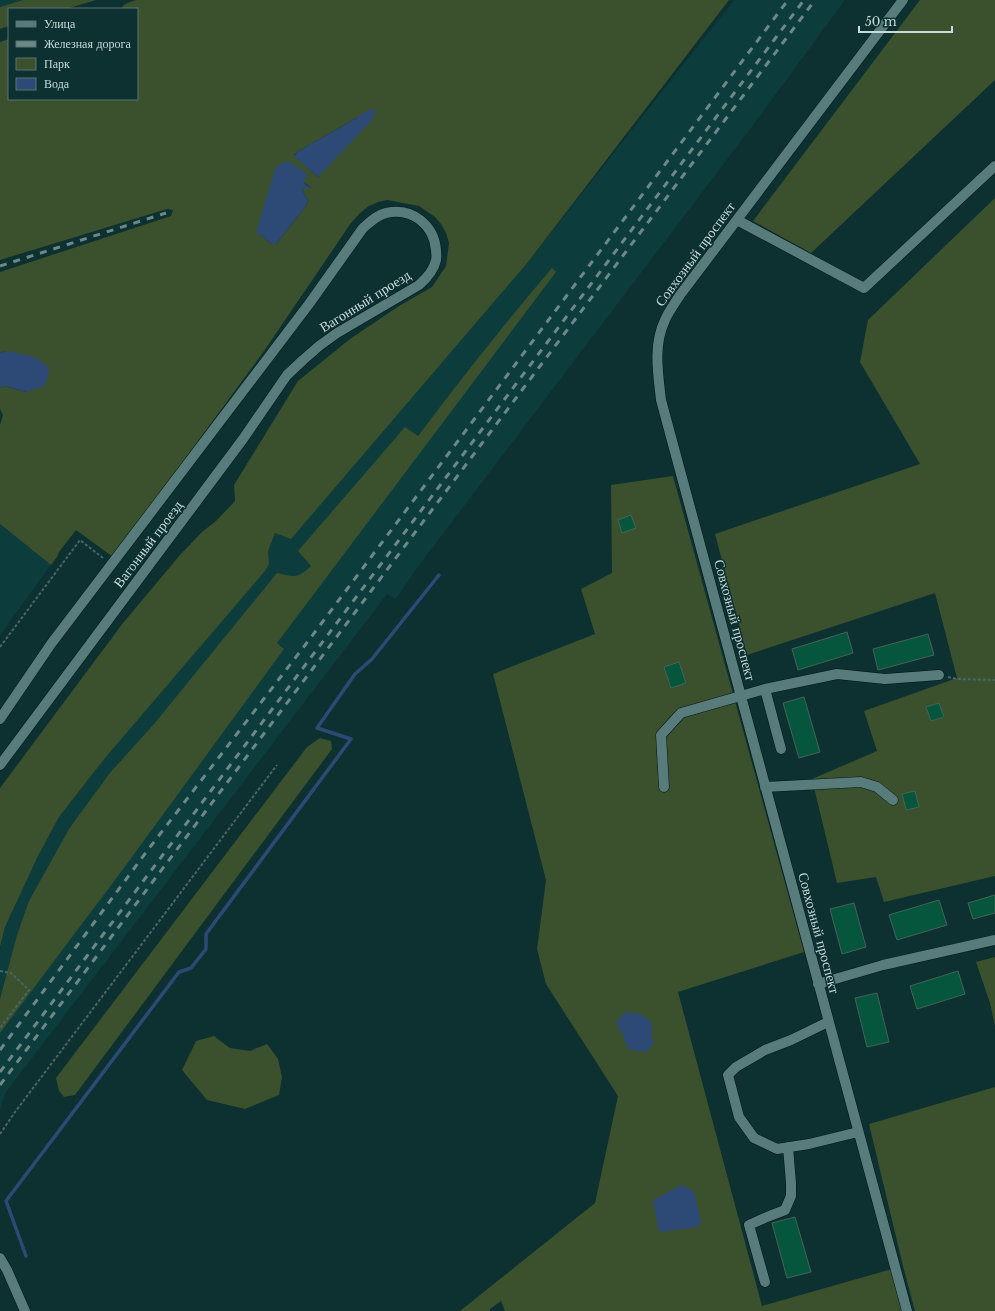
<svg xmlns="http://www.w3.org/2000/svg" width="995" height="1311" font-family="'Libre Baskerville',serif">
<rect width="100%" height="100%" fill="#0d3030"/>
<path fill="#0c3c3c" d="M0 0H23L0 7Z
M734 0H845L754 124 417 568 396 599 387 594 378 606 6 1092 0 1109V949L5 927 38 856 59 817 105 758 250 553 528 262Z
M0 524 51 565 0 635Z"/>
<path fill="#3b512e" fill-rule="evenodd" d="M23 0H96L66 9H9V26L0 29V7Z
M136 0H729L528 262 291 539 275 533 268 551 269 564 265 571 105 758 59 817 38 856 5 927 0 947V788L123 623 180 555 202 532 216 521 235 501 234 485 298 381 350 339 399 306 432 287 446 266 449 243 446 233 441 224 435 217 419 206 387 200 378 202 369 206 360 213 351 223 264 351 113 557 76 530 59 552 57 557 51 565 0 524V425L3 415 0 409V388L5 386 26 392 6 351 0 353V272L171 216 173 210 167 209 0 260V42L9 39V99H137V9H121C124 3 130 2 136 0ZM358 117 318 177 294 155 297 152ZM304 183 308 185 311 188H302C303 193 306 196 308 201L306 206 276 244H271L261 235Z
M920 0H995V80L811 253 753 221Z
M995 198V876L884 902 876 877 837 883 812 779 877 751 864 711 957 678 935 593 747 655 715 534 920 464 860 362 868 320Z
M552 268 556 272 277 643 284 649 121 872 0 1033V999L17 935 29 901 69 829 109 774 154 724 277 573C295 577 297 579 311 566L298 551 405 427 418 436C461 379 505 323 552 268Z
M673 476 804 952 678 992 762 1306 892 1269 903 1311H505L501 1301 490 1309V1311H460L595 1203 618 1096 546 984 537 949 546 880 493 674 595 634 581 589 612 573 611 485Z
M320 738 331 741 332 749 75 1095 64 1097 59 1091 56 1078 307 747Z
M995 957V1026L990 1003 976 962Z
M214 1036 230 1048 250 1051 267 1044 278 1059 282 1077 279 1095 245 1109 207 1100 182 1070 196 1041Z
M995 1087V1311H915L903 1266 869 1124Z"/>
<path fill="#2c4a75" d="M372 109 376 111 371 121 318 177 294 156 297 152 358 117 361 114Z
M288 161 307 174 304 183 312 189 302 188C303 193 306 196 308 201L306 206 276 244H271L261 235 256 233 275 169 282 163Z
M6 351C25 355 36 354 49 368L48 377 44 386 26 392 5 386 0 388V353Z
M625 1012 641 1014 652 1023 651 1036 654 1043 646 1052 628 1049 623 1035 616 1023Z
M682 1185 694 1192 701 1221 697 1227 659 1232 653 1200Z"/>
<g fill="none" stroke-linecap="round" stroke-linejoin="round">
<path stroke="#2c4a75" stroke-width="3.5" d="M26 1256 6 1201 179 972 191 968 206 949V934L351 739 317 728 355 674 372 659 439 575"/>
</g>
<path fill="#06553d" stroke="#476357" d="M631 515 636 528 622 533 618 520Z
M847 632 853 653 798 670 792 649Z
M928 634 934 655 878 670 873 649Z
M679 662 686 683 671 688 664 667Z
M804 697 820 752 799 758 783 703Z
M939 703 944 717 931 721 926 707Z
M915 791 919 807 906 810 902 794Z
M995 895V913L973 919 968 903Z
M939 900 947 925 897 940 889 915Z
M854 903 866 947 842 954 830 909Z
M958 971 965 994 917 1009 910 986Z
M877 993 889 1042 867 1047 855 998Z
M795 1217 811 1272 787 1278 772 1223Z"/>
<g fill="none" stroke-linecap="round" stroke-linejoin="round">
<defs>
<path id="minor" d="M903 0 680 295C675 303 669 311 665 320 653 345 658 373 661 400L907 1311
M737 220 864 288 995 166
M765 689 781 749
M0 719 51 644 309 304 363 228C370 222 377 215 386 213 412 207 434 225 436 250 436 253 437 257 436 260 434 270 427 278 419 285L337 333 319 346 303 360 287 375 243 439 0 765
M664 787 661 735 681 713 765 689 837 674 885 679 939 675
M765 787 861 782 877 787 893 800
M818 984 883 965 995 940
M828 1022 791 1040 765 1050 736 1067 728 1075 739 1117 754 1138 777 1149 809 1144 858 1132
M0 1258 7 1270 25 1311
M765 1282 749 1225 767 1217 785 1210 791 1196V1183L788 1147"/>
</defs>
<use href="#minor" stroke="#001717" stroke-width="11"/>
<path stroke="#496767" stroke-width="2" stroke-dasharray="3 2" stroke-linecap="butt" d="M0 647 80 540 103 558
M948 677 957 679 995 680
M0 971 11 973 29 990 0 1028
M0 1134 15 1112 277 765"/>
<use href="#minor" stroke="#587b7b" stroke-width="10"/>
<path stroke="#6e8888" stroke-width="3" stroke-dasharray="7 7" stroke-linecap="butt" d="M0 266 166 213
M0 1050 147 851 309 640 788 0
M0 1072 804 0
M0 1085 815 0"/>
</g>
<g text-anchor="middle" stroke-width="3" stroke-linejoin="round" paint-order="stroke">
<g font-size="14" fill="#c8dada" stroke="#0d3030">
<text transform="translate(695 254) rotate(-54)" y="5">Совхозный проспект</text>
<text transform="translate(365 301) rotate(-32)" y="5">Вагонный проезд</text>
<text transform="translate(148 544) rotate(-53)" y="5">Вагонный проезд</text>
<text transform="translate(735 620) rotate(75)" y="5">Совхозный проспект</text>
<text transform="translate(819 933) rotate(75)" y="5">Совхозный проспект</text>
</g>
</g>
<rect x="8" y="8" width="130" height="92" fill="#0d3030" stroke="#587474"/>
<rect x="16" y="21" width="20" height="6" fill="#587b7b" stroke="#587474"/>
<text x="44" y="28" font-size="12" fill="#c8dada">Улица</text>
<rect x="16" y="41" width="20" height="6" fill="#6e8888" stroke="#587474"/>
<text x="44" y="48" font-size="12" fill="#c8dada">Железная дорога</text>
<rect x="16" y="58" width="20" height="12" fill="#3b512e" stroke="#587474"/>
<text x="44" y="68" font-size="12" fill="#c8dada">Парк</text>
<rect x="16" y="78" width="20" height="12" fill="#2c4a75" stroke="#587474"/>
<text x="44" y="88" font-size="12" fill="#c8dada">Вода</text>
<path d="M859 26v6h93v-6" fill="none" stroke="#c8dada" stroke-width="2"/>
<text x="865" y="26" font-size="12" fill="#c8dada" stroke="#0d3030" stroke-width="3" paint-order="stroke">50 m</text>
</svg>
